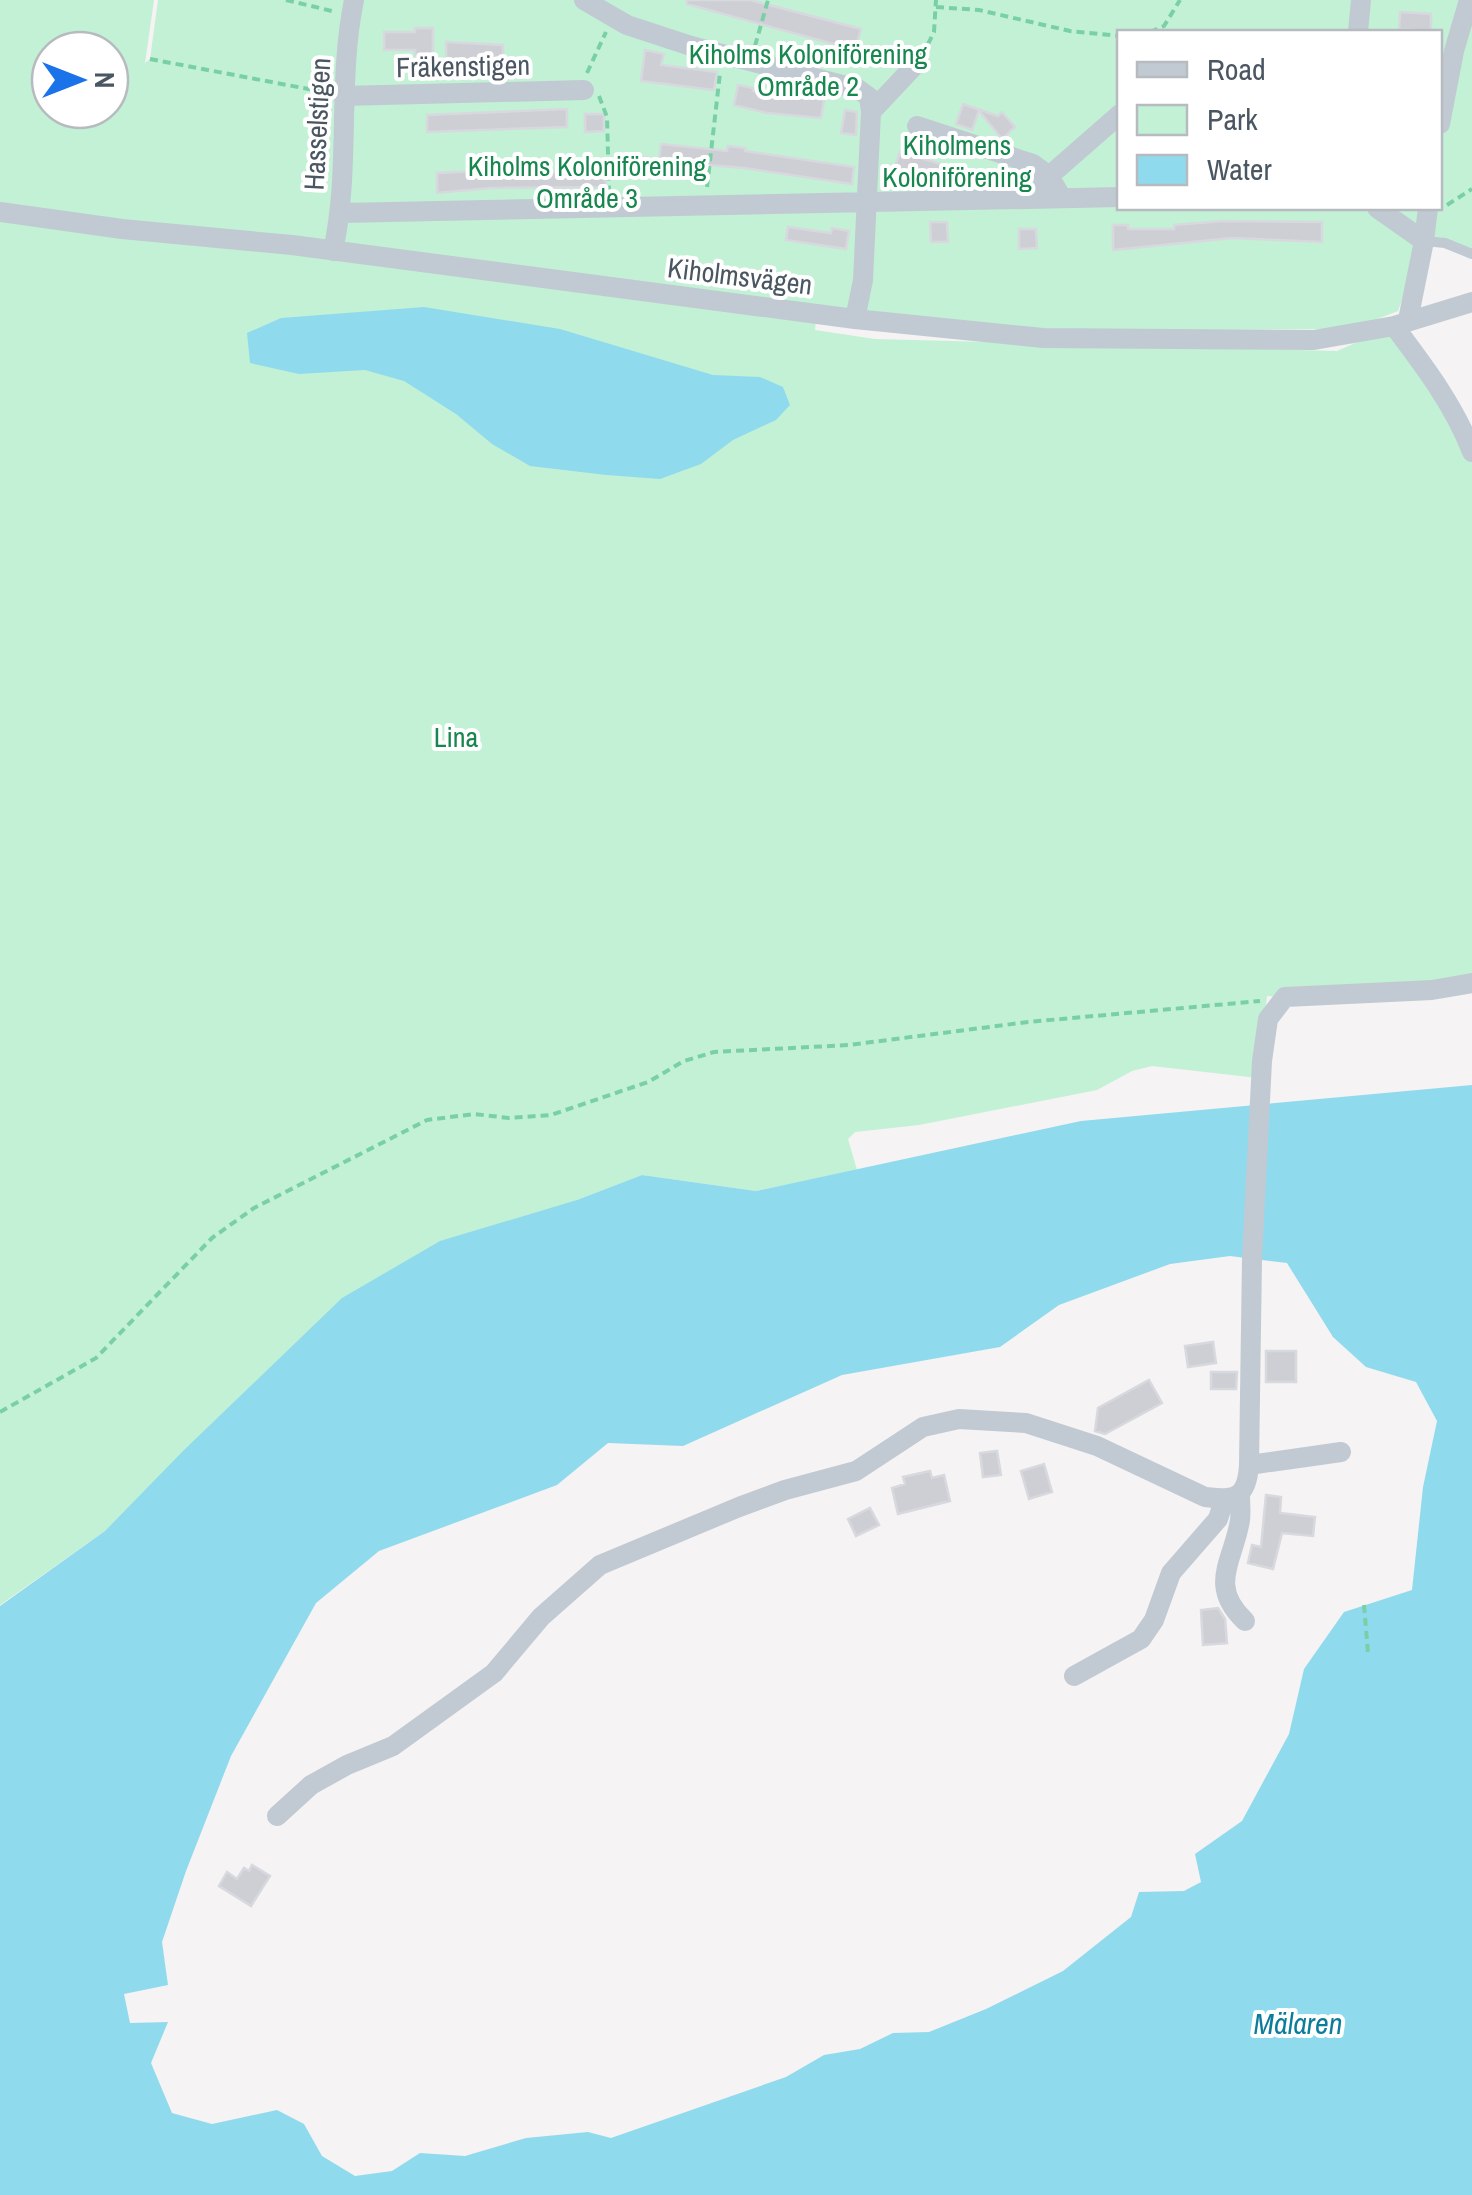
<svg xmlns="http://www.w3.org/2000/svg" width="1472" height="2195" font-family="'Archivo Narrow',sans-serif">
<rect width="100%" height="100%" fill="#f5f3f3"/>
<path fill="#c3f1d5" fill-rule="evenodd" d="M0 0H154L145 63 150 59 158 0H1472V254L1424 241 1398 311 1351 329 1042 331 817 310 815 330 875 339 1337 351 1394 326 1472 455V983L1285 997 1267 996 1258 1078 1152 1066 1132 1071 1097 1090 919 1125 855 1132 848 1139 857 1170 756 1191 642 1175 577 1200 265 1373 105 1531 0 1605ZM1120 32H1440V208H1120ZM50 50H110V110H50Z"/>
<path fill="#90daee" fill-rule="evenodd" d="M424 307 560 329 713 375 760 377 783 387 790 405 776 420 733 440 701 464 660 479 606 475 530 466 492 444 456 414 404 381 365 370 299 374 250 363 247 333 281 318Z
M1472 1085V2195H0V1606L105 1531 183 1451 342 1298 440 1241 577 1200 642 1175 756 1191 1081 1121ZM1230 1256 1287 1263 1333 1337 1366 1367 1416 1382 1437 1421 1423 1487 1412 1590 1344 1612 1304 1669 1289 1734 1242 1821 1195 1854 1201 1882 1184 1891 1139 1892 1131 1917 1063 1971 986 2009 929 2032 893 2033 860 2049 824 2055 786 2077 611 2138 588 2132 526 2138 465 2156 420 2153 392 2171 355 2176 322 2156 304 2124 277 2110 212 2124 172 2113 151 2063 168 2022 130 2023 124 1994 168 1985 162 1942 186 1871 231 1756 316 1603 379 1551 557 1485 608 1443 683 1446 842 1375 1000 1347 1059 1305 1170 1264Z"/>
<path fill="#cdcfd5" stroke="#d7d9de" stroke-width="2.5" d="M687 0H750L861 29 854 55 840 51 841 46 687 4Z
M1400 12 1431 14V31L1399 29Z
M415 28H433V55H415V50H384V32H415Z
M446 42 503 45V66H488V61L446 62Z
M645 50 664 54 661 65 717 72 714 90 641 81Z
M738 85 753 88V91L824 100 821 118 767 113 734 105Z
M963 104 998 116 1002 112 1015 127 1002 139 979 111 972 130 956 124Z
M567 109V127L427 132V115Z
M845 110 857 112 856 135 841 133Z
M585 114H604V131L585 132Z
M661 144 727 151 728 146 745 148V151L854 167 852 184 744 168 659 161Z
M900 152 958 169 953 183 914 170 912 175 894 170Z
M632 156 651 158 650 174 631 173Z
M528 169V173L605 169 606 187 490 188 437 193V173Z
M1223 221 1322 222V242L1232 238 1113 250V225H1128V229H1174V225Z
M930 222H947L948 242H931Z
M788 227 831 233 832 228 849 231 846 249 786 240Z
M1019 229H1036L1037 248 1019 249Z
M1213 1342 1216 1363 1188 1367 1185 1346Z
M1266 1351H1296V1382H1266Z
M1211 1372H1237L1236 1389H1211Z
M1149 1380 1162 1403 1105 1434 1095 1431 1098 1408Z
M997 1451 1001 1475 983 1477 980 1453Z
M1044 1464 1052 1492 1029 1499 1021 1471Z
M930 1471 932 1478 944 1475 950 1501 898 1514 892 1488 905 1484 903 1477Z
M1266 1495 1281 1497 1280 1513 1315 1517 1313 1536 1282 1533 1273 1569 1248 1563 1252 1545 1261 1547Z
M870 1508 879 1525 856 1536 848 1519Z
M1218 1608 1225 1619 1227 1643 1203 1645 1201 1610Z
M252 1865 270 1876 251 1906 219 1886 227 1872 237 1879 244 1868 249 1871Z"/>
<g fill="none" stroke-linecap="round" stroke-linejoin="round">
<path stroke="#7ad0a6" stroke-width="4" stroke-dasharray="8 5" stroke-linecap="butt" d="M286 0 332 11
M936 7 979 10 1070 31 1120 36
M1150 32 1164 26 1180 0
M928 44 934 32 936 0
M755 46 768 0
M150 59 324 92
M587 73 606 32
M599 96 607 117 609 190
M707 187 720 73
M1447 205 1472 189
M0 1412 96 1358 212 1238 254 1208 427 1120 474 1114 509 1118 551 1115 648 1082 684 1061 714 1052 849 1045 1028 1022 1260 1001
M1364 1605 1368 1653"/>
<path stroke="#c1cad2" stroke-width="10" d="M1424 241 1445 243 1472 254"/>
<path stroke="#c1cad2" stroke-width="20" d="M584 0 627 25 691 46 858 89 869 97 871 112
M1358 32 1361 0
M343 96 584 90
M1440 124 1454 51 1469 0
M917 126 1033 164 1049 176 1062 198
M1040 184 1120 114
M1377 208 1424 241 1408 320
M0 212 122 229 292 245 855 319 1043 338 1314 340 1394 326 1472 302
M341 213 1120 197
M1424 241 1428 208
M333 251C351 169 337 83 354 0
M855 319 863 280 871 112 919 61
M1394 326C1424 366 1454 405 1472 452
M1249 1465 1341 1452
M1240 1495C1240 1503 1241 1512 1240 1520 1234 1560 1207 1585 1245 1621
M1074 1676 1141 1639 1154 1620 1171 1573 1218 1519 1224 1500
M277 1816 311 1785 347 1765 393 1746 494 1673 541 1617 600 1565 739 1507 785 1490 856 1471 923 1427 959 1419 1026 1423 1097 1446 1205 1497C1236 1501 1247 1497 1249 1465L1252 1259 1262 1061 1268 1019 1285 997 1432 990 1472 983"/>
</g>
<g text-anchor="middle" stroke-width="8" stroke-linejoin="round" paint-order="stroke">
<g font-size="28" fill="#17864f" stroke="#fff">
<text x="808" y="64">Kiholms Koloniförening<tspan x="808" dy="32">Område 2</tspan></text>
<text x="957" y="155">Kiholmens<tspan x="957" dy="32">Koloniförening</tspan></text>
<text x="587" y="176">Kiholms Koloniförening<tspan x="587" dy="32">Område 3</tspan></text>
<text x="456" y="747">Lina</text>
</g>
<g font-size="28" fill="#4a5661" stroke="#fff">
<text transform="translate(463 66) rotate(-1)" y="10">Fräkenstigen</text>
<text transform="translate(317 124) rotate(-87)" y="10">Hasselstigen</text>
<text transform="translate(740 276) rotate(7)" y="10">Kiholmsvägen</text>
</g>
<g font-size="30" font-style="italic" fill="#0c7c9b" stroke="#fff">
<text x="1298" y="2034">Mälaren</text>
</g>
</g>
<rect x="1117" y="30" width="325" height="180" fill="#ffffff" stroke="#b7bbc0" stroke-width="2.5"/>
<rect x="1137" y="62" width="50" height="15" fill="#c1cad2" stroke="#b7bbc0" stroke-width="2.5"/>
<text x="1207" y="80" font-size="30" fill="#4a5661">Road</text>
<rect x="1137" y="105" width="50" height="30" fill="#c3f1d5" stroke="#b7bbc0" stroke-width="2.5"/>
<text x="1207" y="130" font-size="30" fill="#4a5661">Park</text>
<rect x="1137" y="155" width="50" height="30" fill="#90daee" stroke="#b7bbc0" stroke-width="2.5"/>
<text x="1207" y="180" font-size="30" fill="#4a5661">Water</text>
<g transform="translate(80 80) rotate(90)"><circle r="48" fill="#ffffff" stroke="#b7bbc0" stroke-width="2.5"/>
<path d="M0-8L18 38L0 25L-18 38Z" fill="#1a73e8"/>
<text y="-15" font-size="28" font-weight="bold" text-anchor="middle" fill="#4a5661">N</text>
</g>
</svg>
